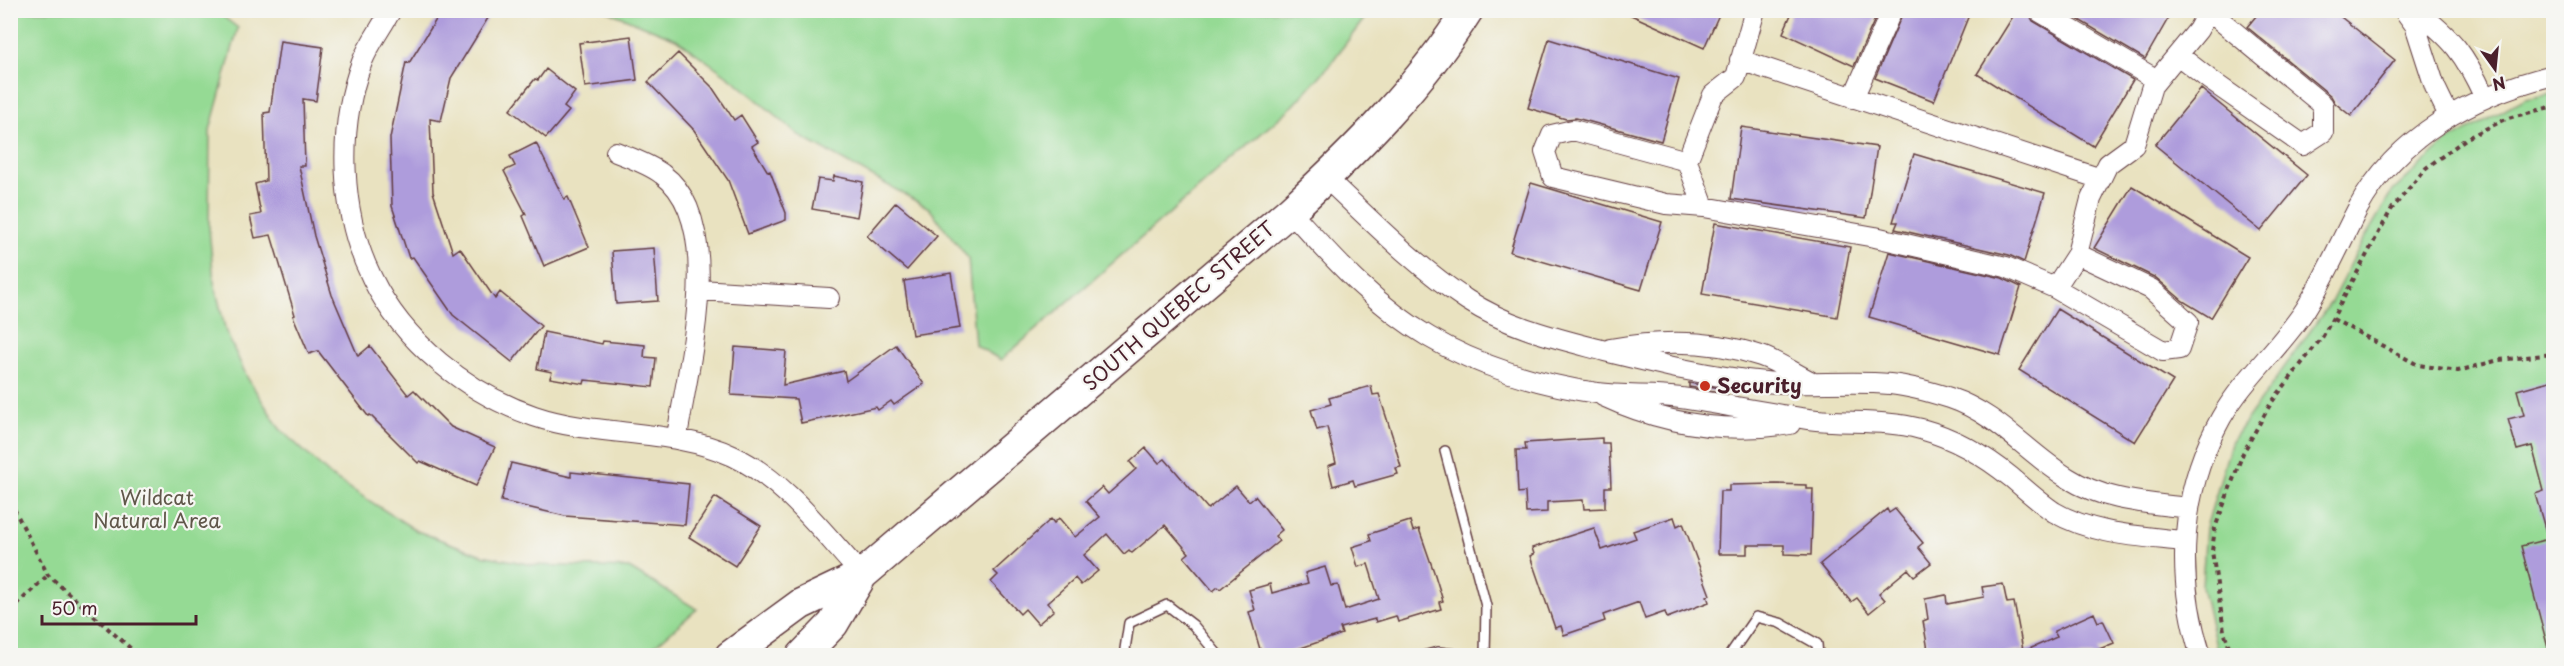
<svg xmlns="http://www.w3.org/2000/svg" width="2564" height="666" font-family="'Playpen Sans',sans-serif">
<rect width="100%" height="100%" fill="#f6f6f2"/>
<filter id="ink" filterUnits="userSpaceOnUse"><feTurbulence type="fractalNoise" baseFrequency=".0167" numOctaves="2"/><feDisplacementMap in="SourceGraphic" scale="12" xChannelSelector="R" yChannelSelector="G"/><feConvolveMatrix kernelMatrix="1 2 1 2 8 2 1 2 1" color-interpolation-filters="sRGB"/></filter>
<filter id="wash" filterUnits="userSpaceOnUse"><feTurbulence type="fractalNoise" baseFrequency=".008" numOctaves="4" result="noise"/><feDisplacementMap in="SourceGraphic" scale="24" xChannelSelector="R" yChannelSelector="G"/><feGaussianBlur stdDeviation="1.35" result="paint"/><feColorMatrix in="noise" values="0 0 0 0 0 0 0 0 0 0 0 0 0 0 0 0 0 1.4 0 .05"/><feComposite in="paint" operator="in"/></filter>
<g filter="url(#wash)">
<rect width="100%" height="100%" fill="#e9e2c0"/>
<path fill="#95da94" stroke="#707c60" stroke-width="1.5" d="M10 11H216L238 28 210 130 209 228 214 282 226 332 248 379 280 429 332 477 417 531 482 555 533 565 629 568 697 609 644 655H11Z
M607 11H1370L1328 67 1294 105 1001 360 975 345 968 258 929 208 801 137 736 82 676 39Z
M2553 94V655H2218L2202 586 2206 528 2232 440 2331 302 2360 246 2392 192 2446 142 2525 99Z"/>
<g id="blocks">
<path fill="#ae9cdc" d="M442 10H493L451 78 441 121 430 119 433 192 453 253 460 248 495 299 500 292 541 326 512 362 453 315 413 257 409 258 392 206 390 138 406 62 409 63Z
M1620 10H1721L1704 48Z
M1793 10H1879L1854 66 1783 33Z
M1904 10H1971L1934 101 1875 78Z
M2017 10H2027L2033 21 2133 80 2093 146 1977 74Z
M2062 10H2173L2145 59Z
M2261 10H2332L2395 60 2351 116 2335 103 2331 96 2247 27Z
M631 36 637 80 585 87 579 43Z
M1549 39 1679 79 1661 141 1576 118 1566 119 1528 108Z
M280 41 323 47 316 101 303 99 305 166H299L314 236 332 295 358 356 370 346 408 395 414 390 451 427 495 447 476 486 420 461 418 463 370 415 368 416 318 351 309 354 293 316 295 315 271 235 255 238 250 216 261 214 255 184 266 181 264 113 270 112Z
M678 53 712 87 734 120 741 115 758 142 752 146 768 172 770 171 786 213V220L748 234 728 180 694 130 648 82Z
M546 69 575 92 564 107 569 111 546 138 510 110 535 79 538 80Z
M2201 89 2307 175 2261 231 2155 145Z
M1741 127 1877 147 1866 218 1731 199Z
M536 143 564 199 568 197 589 247 544 266 523 216 526 214 504 171 515 166 510 156Z
M1914 154 2045 193 2024 262 2009 255 1895 229 1898 222H1893Z
M834 176 863 182 857 217 812 209 818 179 833 181Z
M1531 183 1662 222 1641 290 1510 252Z
M2132 186 2248 257 2211 318 2183 301 2156 278 2094 248Z
M896 202 937 236 907 270 867 236Z
M1715 223 1850 247 1837 317 1702 294Z
M654 248 658 301 616 304 612 251Z
M1889 252 2002 278 2021 287 2000 355 1869 317Z
M951 273 960 328 912 335 904 281Z
M2057 309 2173 381 2135 442 2019 370Z
M544 332 602 344 603 341 645 345 644 357 656 358 653 387 585 380 584 384 550 378 552 372 537 369Z
M896 345 924 384 894 405 891 401 878 410 876 407 801 423 796 399 731 395 735 347 786 351 783 385 844 371 846 381Z
M2553 380V647L2548 648 2521 546 2548 539 2535 494 2544 491 2532 446 2517 450 2508 419 2524 415 2517 390Z
M1689 383 1721 388V389L1720 392 1689 387Z
M1371 386 1373 395 1379 394 1393 438 1401 467 1396 468 1398 474 1355 486 1353 480 1333 486 1328 466 1336 463 1327 427 1317 430 1311 410 1331 404 1329 398Z
M1602 438V443H1609L1611 487H1605V508L1584 509 1583 500 1547 502V512L1526 513 1525 492 1518 493 1516 450H1526L1525 443Z
M1146 448 1159 463 1165 459 1208 509 1236 486 1249 501 1255 496 1282 530 1275 536 1279 541 1220 589 1218 587 1213 591 1184 557 1189 553 1165 525 1132 553 1129 550 1124 554 1107 534 1084 555 1098 571 1081 585 1075 578 1047 603 1054 610 1038 624 1025 609 1020 614 991 582 998 575 994 571 1051 519 1054 523 1059 518 1075 537 1100 517 1086 501 1102 487 1108 494 1136 469 1130 462Z
M511 463 571 477V472L689 484 685 525 565 516 501 501Z
M1776 484 1806 485V489H1813L1811 555 1784 554V545H1747V554H1718L1720 491H1729V485Z
M715 497 761 526 735 566 689 537Z
M1887 509 1889 513 1895 509 1923 543 1918 547 1931 563 1914 576 1908 569 1879 593 1885 600 1869 613 1857 598 1851 602 1820 564Z
M1674 517 1677 526 1683 523 1710 595 1707 596 1709 602 1667 618 1665 612 1645 619 1639 602 1603 615 1605 621 1564 635 1561 626 1555 628 1530 556 1534 554 1532 548 1594 528 1602 550 1636 538 1633 531Z
M1410 521 1413 531 1419 529 1434 572 1443 601 1439 602 1441 609 1398 622 1396 616 1376 622 1375 619 1340 628 1342 634 1298 649 1276 656H1262L1249 612 1255 610 1249 590 1270 584 1272 593 1308 583 1305 573 1325 567 1331 586 1338 585 1345 610 1379 599 1368 564 1358 567 1352 547 1371 541 1369 534Z
M2003 584 2007 603 2014 602 2023 650 1995 656H1929L1923 621 1928 619 1925 599 1946 595 1947 604 1984 597 1982 587Z
M2094 613 2098 622 2103 620 2114 643 2097 650 2099 656H2013L2057 637 2054 631Z"/>
</g>
</g>
<g filter="url(#ink)">
<use href="#blocks" fill-opacity="0" stroke="#623c41" stroke-width="1.5"/>
<g fill="none" stroke-linecap="round" stroke-linejoin="round">
<defs>
<path id="service" d="M1445 451 1486 606 1485 656
M1128 656 1125 649 1129 623 1167 605 1193 625 1219 656
M1423 656 1438 652 1473 656
M1729 656 1756 617 1780 623 1817 644 1818 656"/>
<path id="minor" d="M391 10C382 27 369 44 362 62 337 128 340 214 372 278 403 342 467 393 534 416 599 438 670 427 733 456 786 481 823 533 862 575
M2404 10 2415 25 2435 87 2449 116
M2415 10C2452 38 2465 54 2484 96
M2039 11 2157 80
M2178 55 2210 80 2303 145 2323 132V105L2209 11
M1740 60 2101 179
M1853 98 1892 10
M616 152C631 158 649 164 662 174 728 222 687 369 677 437
M1687 161 1573 130 1552 135 1545 152 1553 177 1666 204 1704 207 1875 237 2006 267 2055 288
M1326 178C1371 220 1415 266 1467 300 1510 328 1556 338 1605 351 1658 364 1711 377 1765 382 1806 386 1848 380 1890 384 1910 386 1931 392 1950 398 1998 414 2027 453 2068 478 2104 501 2147 503 2188 508
M1704 207 1687 161 1713 95 1736 77 1755 10
M1290 211C1332 257 1374 305 1429 337 1478 366 1540 385 1597 393 1625 397 1653 394 1681 398 1723 404 1765 413 1808 419 1846 424 1883 419 1921 429 1954 438 1985 456 2012 478 2026 490 2039 502 2054 512 2094 535 2139 536 2183 541
M2077 254 2151 289 2188 322 2179 349 2163 351 2055 288 2077 254 2091 199 2108 164 2134 145 2152 86 2198 30 2209 10
M700 290 829 298
M1610 349C1659 340 1713 340 1761 356 1778 362 1794 373 1810 381
M1603 396C1663 424 1725 434 1790 424
M2201 656C2175 576 2180 492 2221 418 2244 378 2280 348 2305 310 2325 278 2340 243 2357 210 2397 135 2475 94 2554 75"/>
<path id="primary" d="M730 656 801 604 862 575 1290 211C1355 151 1420 86 1468 10
M802 656 833 624 862 575"/>
</defs>
<use href="#service" stroke="#623c41" stroke-width="12"/>
<use href="#minor" stroke="#623c41" stroke-width="22"/>
<use href="#primary" stroke="#623c41" stroke-width="33"/>
<path stroke="#623c41" stroke-width="4" stroke-dasharray="4.5 4.5" stroke-linecap="butt" d="M2333 319 2418 365 2458 371 2499 360 2554 354
M10 501 48 575 139 656
M10 611 48 575
M2232 656 2224 631 2212 551 2215 528 2243 453 2271 403 2323 336 2391 210 2426 168 2467 138 2508 118 2554 106"/>
<use href="#service" stroke="#fff" stroke-width="9"/>
<use href="#minor" stroke="#fff" stroke-width="20"/>
<use href="#primary" stroke="#fff" stroke-width="30"/>
</g>
</g>
<circle fill="#c8321e" stroke="#f6f6f2" stroke-width="2" cx="1705" cy="386" r="6"/>
<g text-anchor="middle" stroke-width="4.5" stroke-linejoin="round" paint-order="stroke">
<g font-size="20" fill="#4a1f2b" stroke="#f6f6f2">
<text transform="translate(1179 306) rotate(-41)" y="7">SOUTH QUEBEC STREET</text>
</g>
<g font-size="20" font-weight="bold" fill="#4a1f2b" stroke="#f6f6f2" text-anchor="start">
<text x="1717" y="393">Security</text>
</g>
<g font-size="20" fill="#60574a" stroke="#f6f6f2">
<text x="157" y="505">Wildcat<tspan x="157" dy="23">Natural Area</tspan></text>
</g>
</g>
<rect width="2564" height="666" fill="none" stroke="#f6f6f2" stroke-width="36"/>
<g transform="translate(2495 69) rotate(165)" stroke="#f6f6f2" stroke-width="4.5" paint-order="stroke">
<path d="M0-4.5L10 22L0 15L-10 22Z" fill="#4a1f2b"/>
<text y="-9" font-size="16" font-weight="bold" text-anchor="middle" fill="#4a1f2b">N</text>
</g>
<path d="M42 615v9h154v-9" fill="none" stroke="#4a1f2b" stroke-width="3"/>
<text x="51" y="615" font-size="18" fill="#4a1f2b" stroke="#f6f6f2" stroke-width="4.5" paint-order="stroke">50 m</text>
</svg>
